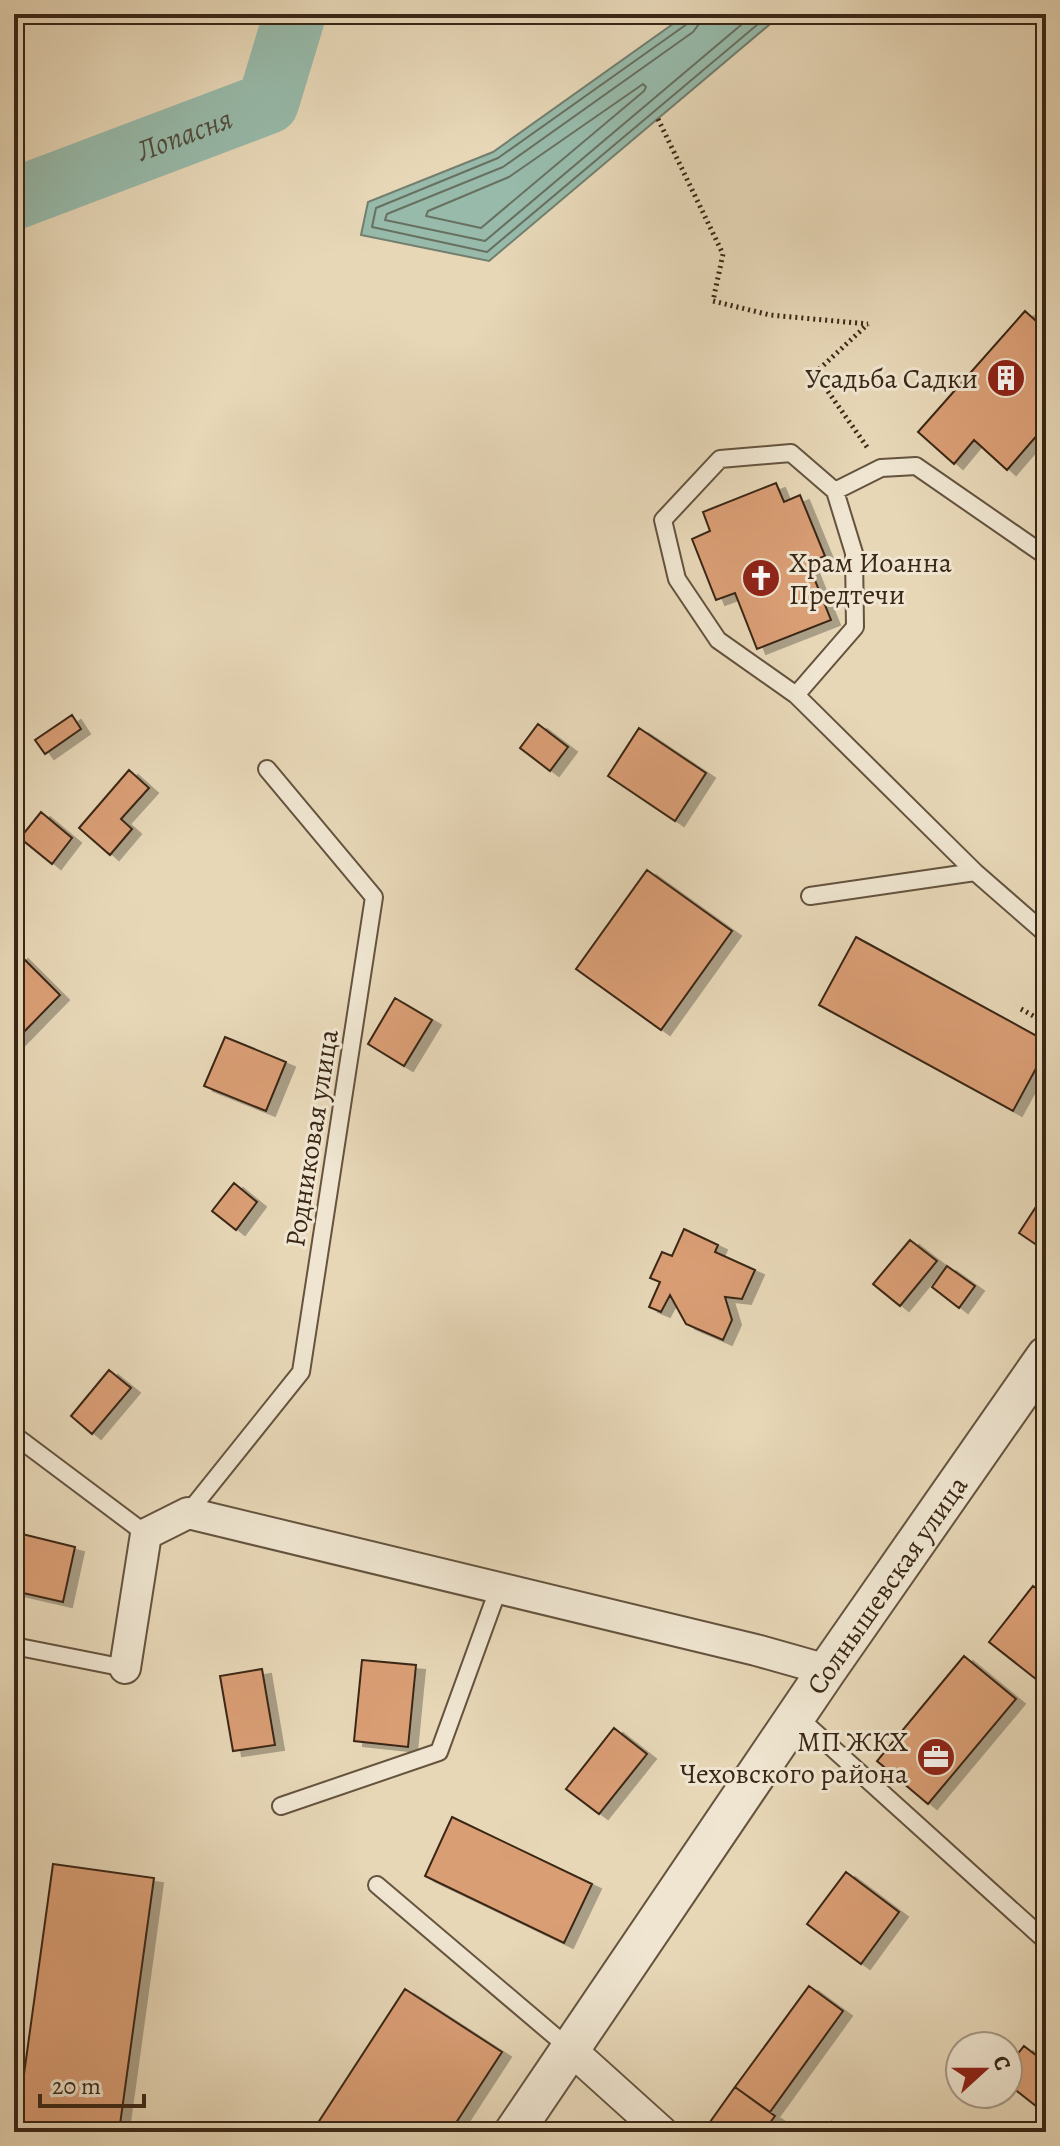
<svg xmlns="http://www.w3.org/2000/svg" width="1060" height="2146" font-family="Alegreya,serif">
<defs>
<filter id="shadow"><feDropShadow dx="9" dy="5" stdDeviation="0" flood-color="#0004"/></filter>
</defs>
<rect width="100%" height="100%" fill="#e7d7b7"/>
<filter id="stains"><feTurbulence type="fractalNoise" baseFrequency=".0025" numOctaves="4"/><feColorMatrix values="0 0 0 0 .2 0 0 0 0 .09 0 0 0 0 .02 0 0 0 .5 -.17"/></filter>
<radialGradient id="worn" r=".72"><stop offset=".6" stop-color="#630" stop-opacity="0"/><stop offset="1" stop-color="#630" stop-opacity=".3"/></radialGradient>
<path fill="#97baaa" stroke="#727f6f" stroke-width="2" d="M687 14H782L489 261 361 235 368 202 493 152Z"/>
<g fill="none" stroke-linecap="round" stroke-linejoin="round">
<path stroke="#687060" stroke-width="2" d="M691 14 687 24 498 158 376 208 372 227 487 252 770 14
M701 14 699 24 693 32 503 167 387 214 385 220 485 241 754 14
M643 84 646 87 644 91 481 228 426 216 428 211 509 177Z"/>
<path stroke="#97baaa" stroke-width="62" id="s1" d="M14 199 268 103 295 14"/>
</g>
<path fill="#da9e74" stroke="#3a2716" stroke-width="2" filter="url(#shadow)" d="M1025 311 1046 330V425L1007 470 974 440 954 464 918 432Z
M776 483 784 502 800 495 825 556 808 563 831 620 757 649 735 593 716 600 692 539 710 531 703 512Z
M72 715 81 729 45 754 35 740Z
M538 724 568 747 550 771 520 748Z
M639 728 706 773 675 821 608 776Z
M129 770 149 788 121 819 132 829 110 855 79 828Z
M41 812 72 838 52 864 20 838Z
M647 870 732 931 661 1030 576 969Z
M856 937 1046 1041V1050L1013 1111 819 1005Z
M19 954 60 995 14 1042V959Z
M395 998 432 1020 404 1066 368 1044Z
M225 1037 286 1062 266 1111 204 1086Z
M234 1183 257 1202 236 1230 212 1211Z
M1043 1196 1046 1198 1044 1250 1019 1233Z
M684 1229 718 1245 715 1252 755 1270 742 1299 725 1297 732 1320 723 1340 686 1324 670 1295 661 1312 649 1307 660 1282 650 1278 662 1252 672 1256Z
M910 1240 937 1261 900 1306 873 1284Z
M947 1266 975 1286 959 1308 932 1287Z
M109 1370 131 1388 92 1434 71 1416Z
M14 1532 75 1547 63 1602 14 1591Z
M1033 1586 1046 1596V1687L989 1642Z
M964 1656 1016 1699 928 1804 877 1761Z
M362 1660 416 1665 408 1747 354 1741Z
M262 1669 275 1745 233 1751 220 1676Z
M614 1728 647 1754 599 1814 566 1789Z
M452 1817 592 1884 564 1943 425 1876Z
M53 1864 154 1878 119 2132H16Z
M846 1872 899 1912 861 1964 807 1924Z
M809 1986 843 2011 770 2112 735 2087Z
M405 1989 502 2052 450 2132H312Z
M1024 2046 1046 2063V2114L1008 2084V2066Z
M735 2087 775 2116 763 2132H723L710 2122Z
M832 2122 846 2132H825Z"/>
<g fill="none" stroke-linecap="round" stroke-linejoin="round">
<defs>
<path id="service" d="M835 491 881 468 916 466 1046 556
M796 695 855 627 854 553 835 491 791 453 720 459 663 520 677 579 718 640 796 695 975 872 1046 934
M810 896 975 872
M14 1435 146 1534
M188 1513 301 1372 374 897 267 769
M14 1646 125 1668
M797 1716 1046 1941
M281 1806 439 1752 499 1587
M377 1885 570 2049"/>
<path id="minor" d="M125 1668 146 1534 188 1513 756 1650 827 1670
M570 2049 662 2132"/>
<g id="tertiary">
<path id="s2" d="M514 2132 827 1670 1046 1356"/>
</g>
</defs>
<use href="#service" stroke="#65533e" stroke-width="20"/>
<use href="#minor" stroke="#65533e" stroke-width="34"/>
<use href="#tertiary" stroke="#65533e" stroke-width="42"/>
<path stroke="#3a2716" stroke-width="5" stroke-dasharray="2 4" stroke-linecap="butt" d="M658 119 723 254 713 301 770 315 868 324
M867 447 815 373 868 324
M1021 1009 1046 1023"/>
<use href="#service" stroke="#efe5d0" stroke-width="16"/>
<use href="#minor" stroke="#efe5d0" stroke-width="30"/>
<use href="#tertiary" stroke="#efe5d0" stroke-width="38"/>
</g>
<defs>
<symbol id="building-disc" viewBox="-11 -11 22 22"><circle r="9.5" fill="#8f2418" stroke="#efe5d0"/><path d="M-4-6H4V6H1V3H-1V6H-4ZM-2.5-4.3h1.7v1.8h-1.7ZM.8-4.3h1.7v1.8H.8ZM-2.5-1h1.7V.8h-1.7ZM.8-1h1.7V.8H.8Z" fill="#fff"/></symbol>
<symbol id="church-disc" viewBox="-11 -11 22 22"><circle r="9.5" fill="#8f2418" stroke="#efe5d0"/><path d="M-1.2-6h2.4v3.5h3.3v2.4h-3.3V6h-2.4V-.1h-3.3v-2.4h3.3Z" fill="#fff"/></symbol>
<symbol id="office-disc" viewBox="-11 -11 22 22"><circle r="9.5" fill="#8f2418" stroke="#efe5d0"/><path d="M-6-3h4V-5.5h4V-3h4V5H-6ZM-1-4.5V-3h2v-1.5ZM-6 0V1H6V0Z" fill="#fff"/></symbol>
</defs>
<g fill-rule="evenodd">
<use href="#building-disc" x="984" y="356" width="44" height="44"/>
<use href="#church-disc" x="739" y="556" width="44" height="44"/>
<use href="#office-disc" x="914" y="1735" width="44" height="44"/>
</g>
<g text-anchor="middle" stroke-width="6" stroke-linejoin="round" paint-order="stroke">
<g font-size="28" fill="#3a2716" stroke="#efe5d0" text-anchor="end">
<text x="978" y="388">Усадьба Садки</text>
<text x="789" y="572" text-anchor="start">Храм Иоанна<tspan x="789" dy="32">Предтечи</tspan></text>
<text x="908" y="1751">МП ЖКХ<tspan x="908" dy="32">Чеховского района</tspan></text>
</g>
<g font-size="28" fill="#3a2716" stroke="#efe5d0">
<text transform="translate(311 1138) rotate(-81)" y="10">Родниковая улица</text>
<text dy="10" stroke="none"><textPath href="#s2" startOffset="662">Солнышевская улица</textPath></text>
</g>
<g font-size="30" font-style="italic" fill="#514c3b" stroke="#efe5d0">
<text dy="10" stroke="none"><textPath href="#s1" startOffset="182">Лопасня</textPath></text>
</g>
</g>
<rect width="1060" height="2146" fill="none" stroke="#e7d7b7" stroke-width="48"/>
<rect x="16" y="16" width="1028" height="2114" fill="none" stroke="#3a2716" stroke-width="4"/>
<rect x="24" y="24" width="1012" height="2098" fill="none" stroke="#3a2716" stroke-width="2"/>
<g transform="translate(984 2070) rotate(69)"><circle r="38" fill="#efe5d0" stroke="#a79986" stroke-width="2"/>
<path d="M0-6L14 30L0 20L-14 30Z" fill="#8f2418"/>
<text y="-12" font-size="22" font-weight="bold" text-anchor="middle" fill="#3a2716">С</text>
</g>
<path d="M40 2094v12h104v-12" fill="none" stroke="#3a2716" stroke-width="4"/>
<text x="52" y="2094" font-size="24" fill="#3a2716" stroke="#efe5d0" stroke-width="6" paint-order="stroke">20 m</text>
<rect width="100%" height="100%" filter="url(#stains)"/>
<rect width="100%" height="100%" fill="url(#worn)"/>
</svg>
